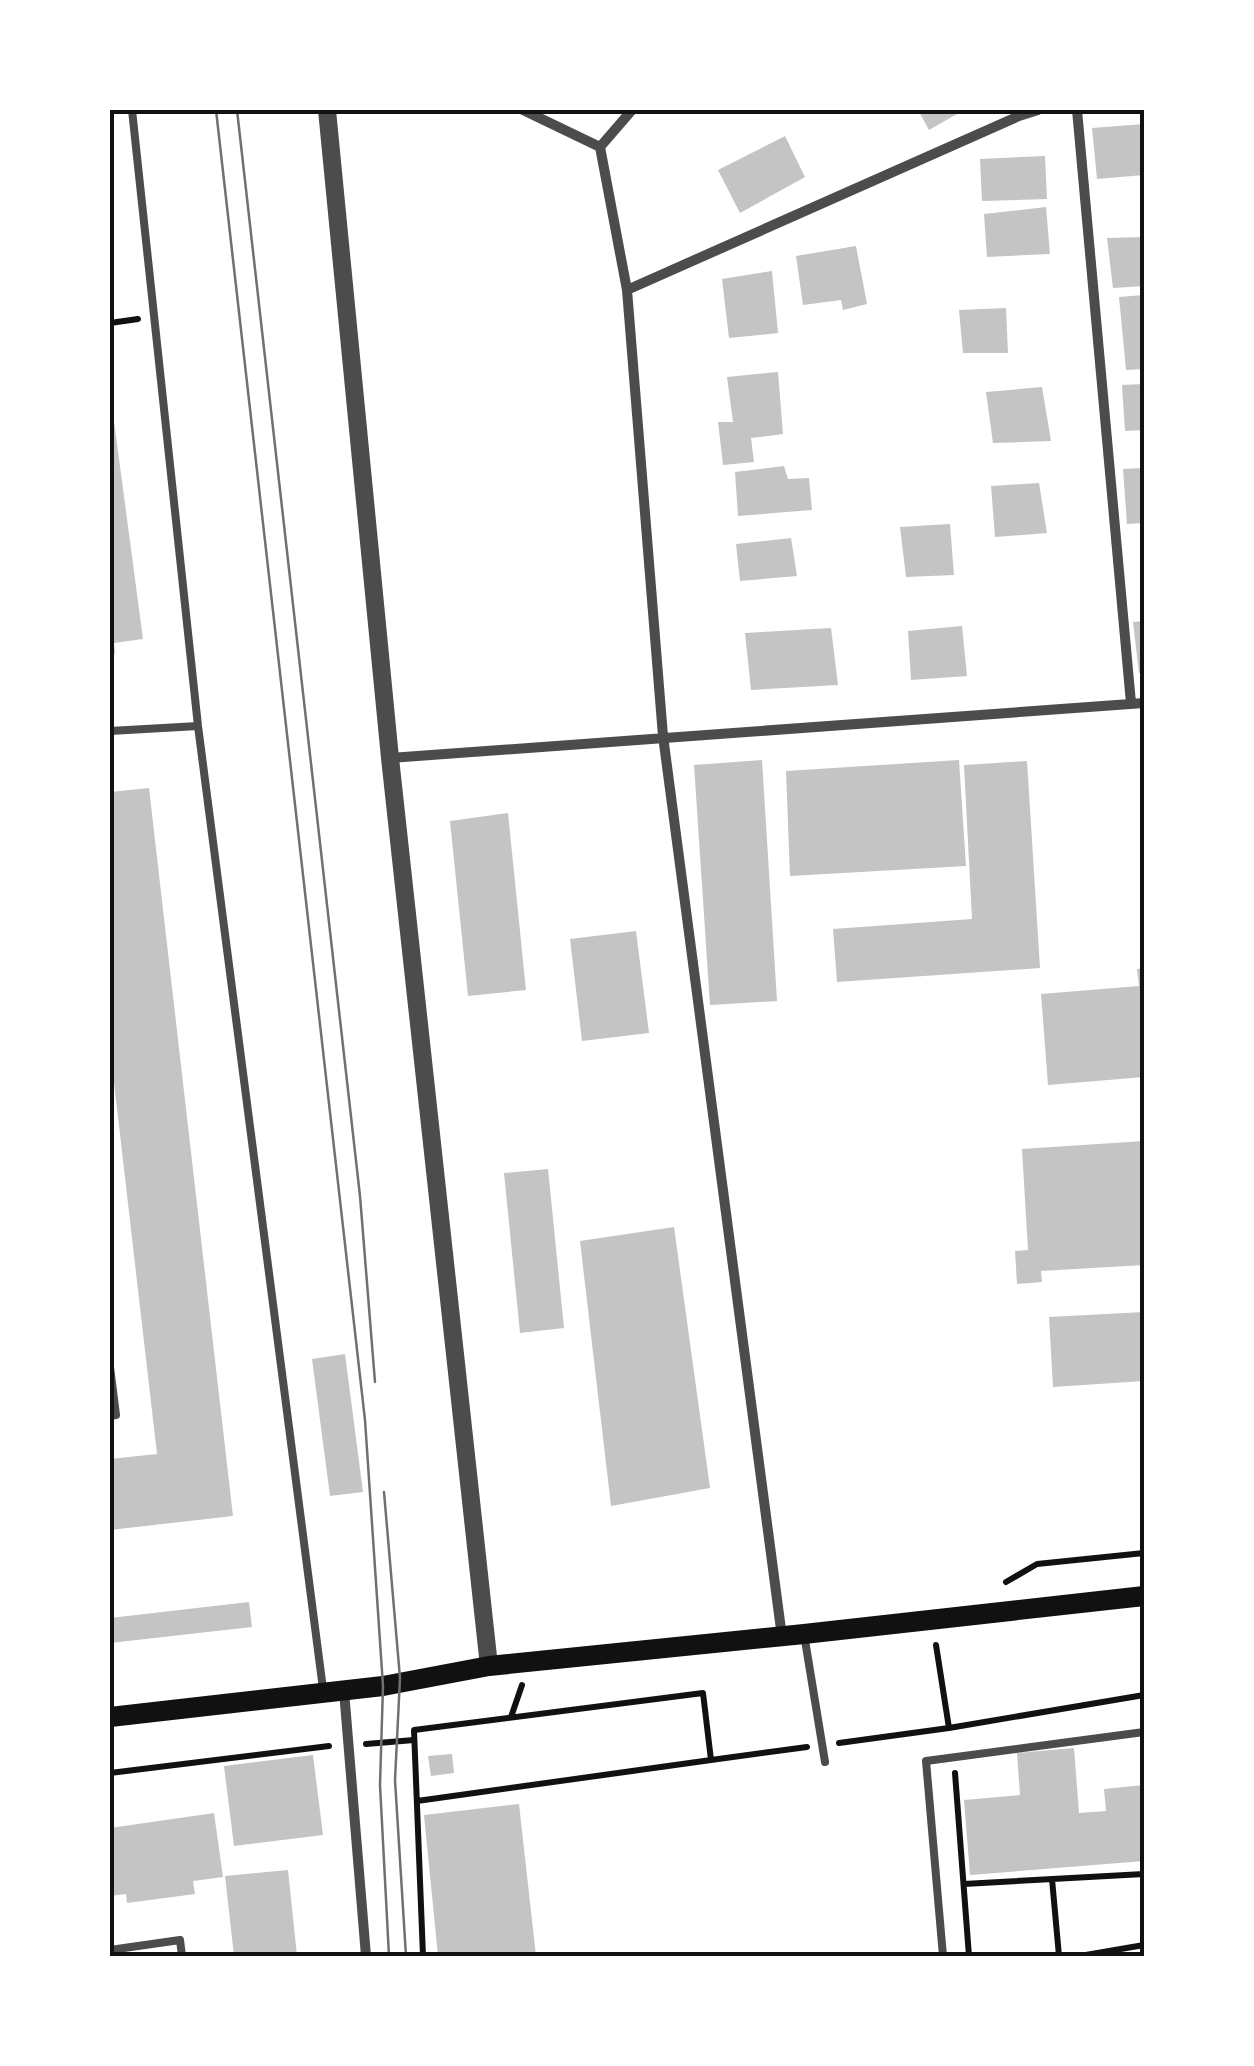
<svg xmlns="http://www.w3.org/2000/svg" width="1254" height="2066" font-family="Lato,sans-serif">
<rect width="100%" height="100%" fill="#fff"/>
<path fill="#c4c4c4" d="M918 110H964L929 130Z
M1144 124V175L1097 179 1092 128Z
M785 136 805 177 740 213 718 170Z
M1045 156 1047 199 982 201 980 159Z
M1046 207 1050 254 987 257 984 214Z
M1144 237V286L1113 288 1107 238Z
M856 246 867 304 843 310 841 300 803 305 796 256Z
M772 271 778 333 729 338 722 279Z
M1144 295V369L1126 370 1119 297Z
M1006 308 1008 353H963L959 310Z
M778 372 783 434 751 438 754 462 723 465 718 422H733L727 377Z
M1144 384V430L1125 431 1122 385Z
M1042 387 1051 441 993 443 986 392Z
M110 406H112L143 639 114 643 115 654H110Z
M784 466 788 479 809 478 812 510 738 516 735 472Z
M1144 468V523L1127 524 1123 469Z
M1039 483 1047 533 995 537 991 486Z
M950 524 954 575 906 577 900 527Z
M791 538 797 576 740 581 736 544Z
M1144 621V673H1139L1133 622Z
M962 626 967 676 911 680 908 631Z
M831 628 838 685 751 690 745 633Z
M762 760 777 1001 710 1005 694 765Z
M959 760 966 866 790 876 786 771Z
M1027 761 1040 968 837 982 833 929 972 919 964 765Z
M149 788 233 1516 110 1530V1459L157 1454 110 1048V792Z
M508 813 526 990 468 996 450 821Z
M636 931 649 1033 582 1041 570 939Z
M1144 968V1077L1048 1085 1041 994 1139 986 1137 969Z
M1144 1141V1265L1041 1271 1042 1282 1017 1284 1015 1251 1028 1250 1022 1149Z
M548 1169 564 1328 520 1333 504 1173Z
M674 1227 710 1488 611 1506 580 1241Z
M1144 1312V1381L1053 1387 1049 1317Z
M345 1354 363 1492 330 1496 312 1359Z
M249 1602 252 1627 110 1643V1618Z
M1074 1748 1079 1813 1106 1811 1104 1789 1144 1785V1861L970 1875 964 1800 1020 1795 1017 1753Z
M452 1754 454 1773 431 1776 428 1756Z
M313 1755 323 1835 234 1846 224 1766Z
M519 1804 536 1956H438L424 1815Z
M214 1813 223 1877 193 1881 195 1894 127 1903 126 1894 110 1896V1828Z
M288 1870 297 1956H234L225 1876Z"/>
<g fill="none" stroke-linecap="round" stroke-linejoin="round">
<path stroke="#111" stroke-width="6" d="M110 323 138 319
M1006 1582 1037 1564 1144 1553
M936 1645 949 1728
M511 1717 522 1685
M839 1743 949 1728 1144 1695
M366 1744 414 1740
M110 1773 329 1746
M955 1773 969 1956
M417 1801 711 1760
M1052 1879 1059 1956
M964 1884 1144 1874
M423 1956 414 1730 703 1693 711 1760 807 1747
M1080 1956 1144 1945"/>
<path stroke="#4c4c4c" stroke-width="8" d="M132 110 198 726 323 1689
M110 731 198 726
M110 1367 116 1415 110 1416
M804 1634 825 1762
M110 1950 180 1940 182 1956
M943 1956 926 1761 1144 1732"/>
<path stroke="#4c4c4c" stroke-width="10" d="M523 110 600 147
M1077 110 1131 703
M600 147 627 290 663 736 782 1637
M600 147 632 110
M627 290 1019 116 1038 110
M390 758 1144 703
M344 1691 366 1956"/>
<path stroke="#4c4c4c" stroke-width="18" d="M327 110 390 758 489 1666"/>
<path stroke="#111" stroke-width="20" d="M110 1717 383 1686 489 1666 804 1634 1144 1596"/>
<path stroke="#707070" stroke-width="2.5" d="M216 110 365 1420 383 1686 380 1785 389 1956
M237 110 360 1196 375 1382
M384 1492 400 1678 395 1780 406 1956"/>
</g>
<rect width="1254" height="2066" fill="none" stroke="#ffffff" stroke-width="225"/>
<rect x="112" y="112" width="1030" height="1842" fill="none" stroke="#111" stroke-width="4"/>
</svg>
